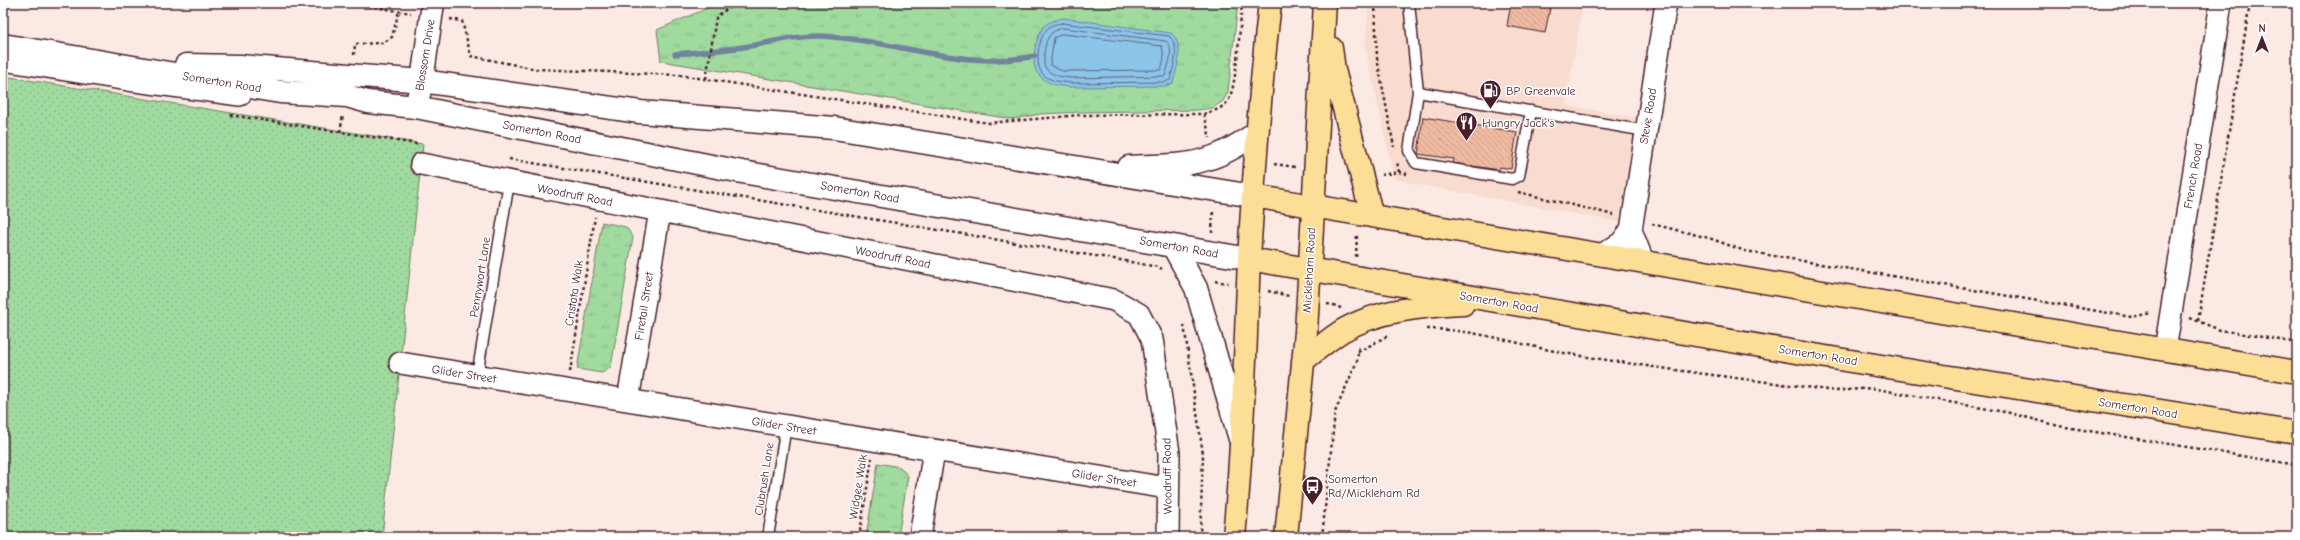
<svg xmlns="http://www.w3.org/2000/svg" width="2300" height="540" font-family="'Comic Neue',sans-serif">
<defs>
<pattern id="grass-dots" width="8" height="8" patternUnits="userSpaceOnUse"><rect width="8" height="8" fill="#a0da9f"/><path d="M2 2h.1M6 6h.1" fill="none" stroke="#8bbb89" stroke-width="1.8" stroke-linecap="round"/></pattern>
<pattern id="park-tufts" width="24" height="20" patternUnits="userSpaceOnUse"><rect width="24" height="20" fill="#a0da9f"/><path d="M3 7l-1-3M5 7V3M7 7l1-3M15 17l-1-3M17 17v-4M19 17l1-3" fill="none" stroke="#8bbb89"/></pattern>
<pattern id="building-back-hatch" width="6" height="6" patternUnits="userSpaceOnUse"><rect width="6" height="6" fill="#efbaa1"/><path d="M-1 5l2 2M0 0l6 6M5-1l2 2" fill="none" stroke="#ce9f8b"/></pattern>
</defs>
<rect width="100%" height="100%" fill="#faeae3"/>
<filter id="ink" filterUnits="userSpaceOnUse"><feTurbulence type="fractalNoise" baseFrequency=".025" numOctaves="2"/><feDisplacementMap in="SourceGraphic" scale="8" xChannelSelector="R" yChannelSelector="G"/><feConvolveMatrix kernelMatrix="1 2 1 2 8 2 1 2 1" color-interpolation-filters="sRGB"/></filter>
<g filter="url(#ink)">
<path fill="#f7dccf" d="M1369 3H1583L1566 105 1637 118 1619 222 1405 182 1394 178 1365 46Z"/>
<path fill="url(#grass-dots)" stroke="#757c65" d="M3 76 423 144 382 537H3Z"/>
<path fill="url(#park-tufts)" stroke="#757c65" d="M719 3H1238L1228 92 1223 101 1213 108 1197 110 1082 112 1041 114 1011 119 661 61 657 30Z
M602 222 626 227 633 237 611 367 602 373 577 369Z
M878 463 900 467 908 476 898 537H866Z"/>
<path fill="#8bc5ea" stroke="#71839e" d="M1063 18 1171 33C1185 46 1177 66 1173 83L1166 86 1070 87C1059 86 1047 84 1039 75 1029 64 1036 35 1045 25 1050 21 1056 20 1063 18Z"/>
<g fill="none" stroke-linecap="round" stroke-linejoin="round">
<path stroke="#646177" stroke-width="1" d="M1062 23 1169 36C1181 47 1173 67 1170 80L1165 82 1071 83C1061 82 1048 81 1042 73 1034 63 1039 36 1048 28 1052 24 1057 24 1062 23Z
M1063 28 1166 41C1175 49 1168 66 1165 76L1071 78C1061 77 1048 75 1044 65 1044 49 1044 31 1063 28Z
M1063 34 1162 46 1164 58 1161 70 1062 71 1050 65 1054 38Z"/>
<path stroke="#71839e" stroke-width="5.5" d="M675 54C700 52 725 50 750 46 772 42 797 35 819 36 892 39 962 71 1035 56"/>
</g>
<path fill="url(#building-back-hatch)" stroke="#4a1f2b" d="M1511 3H1551L1545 33 1507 26Z
M1423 117 1517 132 1511 169 1500 167 1499 170 1453 163 1454 159 1418 154Z"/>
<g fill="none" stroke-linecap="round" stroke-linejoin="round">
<defs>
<path id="service" d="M1409 3 1418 92 1646 131
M1418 92 1409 151 1416 163 1512 179 1519 176 1531 111
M477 376 509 182
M768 537 786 426"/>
<path id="minor" d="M3 60 128 80 240 95
M421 164 1114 300 1139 314 1152 339 1169 453 1168 537
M1603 254 1621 243 1631 230
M1643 261 1631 230 1666 3
M2165 350 2221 3
M400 363 1167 488
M628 400 660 211
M920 537 934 450"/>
<path id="tertiary" d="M416 107 422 81 433 3"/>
<path id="secondary" d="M3 45 280 92 347 96 368 102 416 107 742 172 1249 259
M186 65 240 66 422 81 640 112 834 128 1253 196
M1129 167C1155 165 1183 167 1207 159 1225 154 1241 143 1257 133
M1173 246 1196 288 1240 439"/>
<path id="primary" d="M1331 48 1334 70 1372 216
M1253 196 2297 372
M1249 259 1826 357 2297 433
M1303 361C1315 351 1328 340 1342 331 1377 310 1423 306 1463 304
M1234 537C1243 444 1245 352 1249 259 1254 173 1260 88 1270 3
M1286 537 1306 332 1325 3"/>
</defs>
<use href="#service" stroke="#4a1f2b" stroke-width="13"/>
<use href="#minor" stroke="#4a1f2b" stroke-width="24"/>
<use href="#tertiary" stroke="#4a1f2b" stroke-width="25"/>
<use href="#secondary" stroke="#4a1f2b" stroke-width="25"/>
<use href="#primary" stroke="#4a1f2b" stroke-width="25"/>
<path stroke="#4a1f2b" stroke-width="2.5" stroke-dasharray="3 3" stroke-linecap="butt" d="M351 3 411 13
M1375 3 1377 58 1394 147
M450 19 462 21 471 56 536 69 679 75 989 123 1081 115 1204 114C1213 111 1221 110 1228 101 1237 87 1240 23 1242 3
M354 55 355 44 383 43 392 37 399 11
M706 79 716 18 722 12 739 3
M1204 114 1210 138
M230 115 417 144
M340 132 343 115
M509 159 1120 260 1158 267 1162 269
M1274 164 1295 167
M1399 172 1407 174
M1381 175 1399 172 1397 162
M1518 192 1614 215
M1652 224 1709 238 1745 251 2132 317 2151 313
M1212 233 1213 210
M1356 257 1357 234
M1215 281 1228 283
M1268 291 1289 296
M1327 304 1338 306 1341 309
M2190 318 2220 330 2297 343
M2198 321 2250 3
M1184 325 1203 454 1200 537
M1427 329C1476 329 1523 346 1570 354 1658 369 1747 379 1835 391L1871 388 2010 413 2059 426 2297 465
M1358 352 1389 335
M570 372 595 217
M859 537 872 458
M1322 537 1335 412 1357 361 1359 345"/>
<use href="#service" stroke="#fff" stroke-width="10"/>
<use href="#minor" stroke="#fff" stroke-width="21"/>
<use href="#tertiary" stroke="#fff" stroke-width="22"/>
<use href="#secondary" stroke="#fff" stroke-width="22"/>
<use href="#primary" stroke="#fdde96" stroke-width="22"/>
</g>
</g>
<defs>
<symbol id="fuel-pin" viewBox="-11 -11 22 30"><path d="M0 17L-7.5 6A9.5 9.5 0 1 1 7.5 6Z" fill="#4a1f2b" stroke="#fff"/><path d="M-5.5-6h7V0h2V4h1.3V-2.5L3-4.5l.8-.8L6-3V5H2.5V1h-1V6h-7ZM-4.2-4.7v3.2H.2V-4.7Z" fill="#fff"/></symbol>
<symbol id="restaurant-pin" viewBox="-11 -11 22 30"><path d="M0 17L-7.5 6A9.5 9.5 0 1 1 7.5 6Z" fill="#4a1f2b" stroke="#fff"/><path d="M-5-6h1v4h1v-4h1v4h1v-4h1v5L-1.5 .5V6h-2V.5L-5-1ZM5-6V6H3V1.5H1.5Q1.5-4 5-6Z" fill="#fff"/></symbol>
<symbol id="bus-pin" viewBox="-11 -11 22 30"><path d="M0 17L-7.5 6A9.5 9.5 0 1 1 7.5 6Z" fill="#4a1f2b" stroke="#fff"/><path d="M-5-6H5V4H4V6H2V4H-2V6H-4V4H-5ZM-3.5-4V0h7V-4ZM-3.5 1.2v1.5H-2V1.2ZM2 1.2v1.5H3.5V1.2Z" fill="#fff"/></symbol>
</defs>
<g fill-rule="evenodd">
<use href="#fuel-pin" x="1478" y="78" width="25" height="34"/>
<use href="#restaurant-pin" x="1454" y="110" width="25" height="34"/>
<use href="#bus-pin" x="1300" y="474" width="25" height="34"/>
</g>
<g text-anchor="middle" stroke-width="3" stroke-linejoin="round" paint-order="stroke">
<g font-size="12" fill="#4a1f2b" stroke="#fff">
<text transform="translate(425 55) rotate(-81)" y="4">Blossom Drive</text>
<text transform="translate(222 82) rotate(9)" y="4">Somerton Road</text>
<text transform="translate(1648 116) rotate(-81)" y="4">Steve Road</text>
<text transform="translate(542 132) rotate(11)" y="4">Somerton Road</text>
<text transform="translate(2193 176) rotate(-81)" y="4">French Road</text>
<text transform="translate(860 192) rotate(10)" y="4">Somerton Road</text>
<text transform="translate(575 195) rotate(11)" y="4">Woodruff Road</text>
<text transform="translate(1179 247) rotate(10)" y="4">Somerton Road</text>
<text transform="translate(893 257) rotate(11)" y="4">Woodruff Road</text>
<text transform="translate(1309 270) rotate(-87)" y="4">Mickleham Road</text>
<text transform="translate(480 277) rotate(-81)" y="4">Pennywort Lane</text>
<text transform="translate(574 293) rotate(-81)" y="4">Cristata Walk</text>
<text transform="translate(1499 302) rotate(10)" y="4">Somerton Road</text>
<text transform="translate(644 306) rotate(-81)" y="4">Firetail Street</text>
<text transform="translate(1818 355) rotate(9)" y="4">Somerton Road</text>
<text transform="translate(464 374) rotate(9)" y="4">Glider Street</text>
<text transform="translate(2138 408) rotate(9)" y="4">Somerton Road</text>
<text transform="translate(784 426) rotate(9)" y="4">Glider Street</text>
<text transform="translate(1167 476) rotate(-91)" y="4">Woodruff Road</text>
<text transform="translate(1104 478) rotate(9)" y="4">Glider Street</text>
<text transform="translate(764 479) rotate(-81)" y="4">Clubrush Lane</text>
<text transform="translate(858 487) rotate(-81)" y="4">Widgee Walk</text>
</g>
<g font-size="12" fill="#4a1f2b" stroke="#fff" text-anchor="start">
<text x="1506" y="95">BP Greenvale</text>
<text x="1482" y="127">Hungry Jack's</text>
<text x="1328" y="483">Somerton<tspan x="1328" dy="14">Rd/Mickleham Rd</tspan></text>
</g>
</g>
<rect width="2300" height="540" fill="none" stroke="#fff" stroke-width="16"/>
<rect x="8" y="8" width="2284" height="524" fill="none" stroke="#4a1f2b" stroke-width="1.5" filter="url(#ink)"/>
<g transform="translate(2262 38)" stroke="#ffffff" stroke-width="3" paint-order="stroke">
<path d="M0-3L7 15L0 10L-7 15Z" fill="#4a1f2b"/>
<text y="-6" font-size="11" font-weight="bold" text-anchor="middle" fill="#4a1f2b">N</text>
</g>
</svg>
